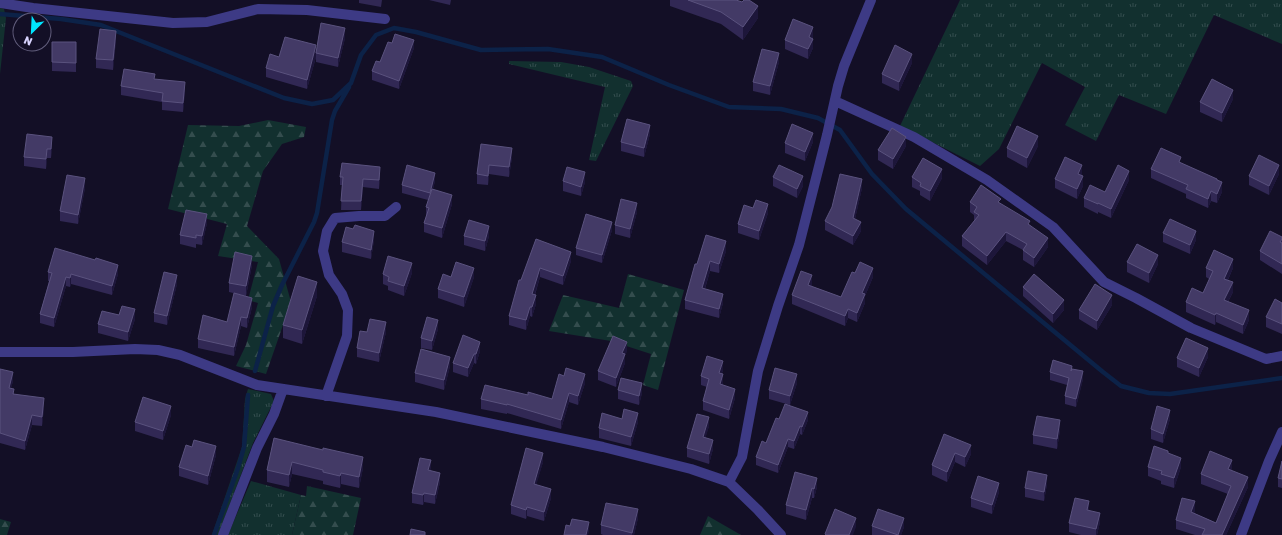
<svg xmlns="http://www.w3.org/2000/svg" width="1282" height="535" font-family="Rubik,sans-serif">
<defs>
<pattern id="grass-tufts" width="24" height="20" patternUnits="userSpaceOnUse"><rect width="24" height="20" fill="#12302f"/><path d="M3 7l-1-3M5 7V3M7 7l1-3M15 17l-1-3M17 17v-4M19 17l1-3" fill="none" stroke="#344d4e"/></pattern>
<pattern id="forest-firs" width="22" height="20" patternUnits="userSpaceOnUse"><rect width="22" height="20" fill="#12302f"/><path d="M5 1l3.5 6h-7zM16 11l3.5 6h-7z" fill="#344d4e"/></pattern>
</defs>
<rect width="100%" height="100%" fill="#130f26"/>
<path fill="url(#grass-tufts)" d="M960 0H1282V44L1214 15 1166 114 1119 95 1096 141 1065 125 1085 87 1042 63 999 149 980 166 900 126Z
M0 8 4 9 6 18 0 74Z
M509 61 561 62 589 67 631 81 633 86 596 161 589 160 605 87 509 64Z
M248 389 271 394 274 401 253 443 218 535H212L242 447 245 399Z
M251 481 301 495 292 535H228Z"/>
<path fill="url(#forest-firs)" d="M268 120 306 127 304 137 282 144 263 171 247 226 279 259 291 302 266 374 236 366 246 345 258 303 248 300 258 262 218 256 227 224 168 209 188 125 239 126Z
M628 274 684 290 658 390 643 385 651 354 611 341 549 331 563 295 619 308Z
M307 486 361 498 353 535H292L301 495 306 496Z
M708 516 741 535H700Z
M0 519 11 522 7 535H0Z"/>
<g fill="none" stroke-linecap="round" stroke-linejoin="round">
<path stroke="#0c2248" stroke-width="4.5" d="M0 14 61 19 101 25 284 98 312 104 333 100 351 83 361 55 376 35 394 28 416 32 481 50 548 49 602 57 669 85 729 107 781 109 818 118 840 130 872 174 906 209 1103 372 1121 386 1149 393 1170 394 1282 378
M255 371 273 306 282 285 314 222 317 213 332 120 335 111 349 87
M214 535 238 468 244 447 248 395"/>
<path stroke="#3d3a85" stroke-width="10" d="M0 3 33 8 173 23 207 22 258 9 307 10 385 19
M835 101 914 137 987 180 1053 227 1104 282 1136 298 1191 328 1266 359 1282 356
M0 352H73L135 349 158 350 180 355 257 385 436 412 603 447 691 469 729 482 758 510 781 535
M326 396 347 336 348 310 342 294 329 275 323 251 327 231 335 218 359 216H385L396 207
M729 482 742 457 758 371 778 306 799 245 827 135 838 86 844 66 871 0
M223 535 257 448 274 414 283 389
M1241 535 1269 461 1282 432"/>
</g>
<path fill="#312854" d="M359 0H382L381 7 359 3Z
M429 0H451L450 5Z
M670 0H736L758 18 743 40 721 24 670 6Z
M813 37V48L808 59 785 49V40Z
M345 38 338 67 316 62V57L307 89 266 77V68L279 57 316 50Z
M116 40 113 70 96 68V59Z
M52 42H76V72L52 71Z
M392 43 414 48 399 89 372 80V71L380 62Z
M779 62 770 95 753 91V82Z
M912 63 899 91 882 83V74Z
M155 79 185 91 183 112 162 110V102L121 95V86Z
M1233 99 1222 122 1200 112V102Z
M650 134 644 157 621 151V142Z
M813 142 805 161 785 153V143Z
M52 146 51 158H47L46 169 24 166V157Z
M906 146 893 169 878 160V150Z
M1038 146 1027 168 1007 157V148Z
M512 148V157L509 177 489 174 488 185 477 184V174Z
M1181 163 1217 180 1222 192 1217 203 1211 201 1208 208 1186 198V194L1151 178V169Z
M1279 174 1269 195 1249 185V176Z
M380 175 379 189 363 187 361 210H341L342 185H340V177Z
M1082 175V176L1083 186 1077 199 1055 188V179Z
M773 177 803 186 797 198 773 186Z
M912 177 942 178 930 201 920 195V191L912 187Z
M1129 180 1111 218 1098 212V214L1084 207V198L1105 192Z
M435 181 433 189 452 204 442 238 424 232V223L426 217V207L428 200 402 193V185Z
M563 181 585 182 581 196 563 191Z
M85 188 78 224 60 221V211Z
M862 188 855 219 861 231 853 245 825 230V221Z
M970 202 1001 204 1030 225 1048 247 1034 267 1023 260V250L1006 241 987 265 962 246V236L974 221V215L970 212Z
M753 208 768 213 759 240 738 233V224Z
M637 212 630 238 615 234V225Z
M207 223 202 245 196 244V248L180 244V235Z
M353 229 374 240 371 259 342 252V242Z
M612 230 602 263 576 255V248Z
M1163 233 1196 240 1190 254 1163 242Z
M464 236H489L485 251 464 245Z
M1282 237V274L1260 260V251Z
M536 239 571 261 563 285 540 277 535 295 536 304 532 317 530 316 526 330 509 325V316Z
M726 251 719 273 710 271 705 289 723 303 719 318 685 309V300L697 264Z
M1127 262 1158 264 1149 283 1127 272Z
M252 265 246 296 229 292V283Z
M1206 268H1233L1228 280 1233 292 1228 302 1249 320 1243 334 1216 322 1215 325 1186 312V302L1203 293 1209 279 1206 277Z
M48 272 118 274 112 295 71 284 70 287 66 286 54 327 40 323V314L49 281H48Z
M412 273 404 296 388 290V286L383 284V274Z
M855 273 873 277 865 296V303L857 322 848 318 845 326 792 304V295L812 285 811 286 841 297Z
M451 277H474L464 307 438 298V289Z
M177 284 167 325 154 322V313Z
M1023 287 1064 310 1053 323 1023 296Z
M317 296 302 344 283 338V325Z
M1282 303V334L1266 327V317Z
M1112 305 1097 330 1079 319V310Z
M252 307 247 328 241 326 234 356 198 348V339Z
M119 315 135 319 128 341 98 333V324Z
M438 329 432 350 421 348V338Z
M367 332H386L379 362 357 357V348Z
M480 351 476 364 474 363 468 377 453 372V363Z
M627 351 625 355V363L616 387 598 380V371Z
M1208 357 1199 377 1177 367V358Z
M450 366 444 390 415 382V373Z
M0 369 13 381 11 388 14 394 44 408 42 426 32 425 25 450 0 443Z
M1072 369 1083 379 1076 407 1065 404V396L1067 385 1050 380V372Z
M723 370 722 373 723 383V385L735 398 729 419 703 410V401L707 387 701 385V376Z
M585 383 578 405 569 402 561 429 507 413V414L481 409V399L528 395 552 399Z
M797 383 790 405 769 399V390Z
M618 390 642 393 639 405 618 399Z
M171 415 163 440 135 431V422Z
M779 419 808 420 802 435 800 434 794 449 788 447 778 473 756 465V457L766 443Z
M1170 419 1163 443 1151 439V429Z
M638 422 631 446 599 438V428Z
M709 426 705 438 713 449 709 464 687 457V448Z
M1060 430 1057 449 1033 444V435Z
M944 434 971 454 965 467 955 462 947 482 932 475V465Z
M274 438 363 468 359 488 341 484 340 488 323 484V481L292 474 289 487 267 482V470Z
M1168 453 1181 467 1174 488 1161 484V481L1148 476V467Z
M216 455 208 485 179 476V467Z
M1282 461V488L1278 487V478Z
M543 462 536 484 551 498 544 521 527 516 526 519 511 514V505Z
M431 469 430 471 440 482 435 504 424 502 423 505 412 503V493Z
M1232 469 1231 470 1248 487 1226 535H1195L1176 529V520L1195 511 1194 513 1216 523 1228 494 1201 484V474Z
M817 478V487L814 498H812L806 520 786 514V505Z
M1047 484 1044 501 1025 497V488Z
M999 492 992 514 971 507V498Z
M1089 510 1100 522 1097 535H1081L1069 532V523Z
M638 518 634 535H603L601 534V525Z
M872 526 904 527 901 535H872Z"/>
<path fill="#1d163a" d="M758 6V18L743 40V27Z
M813 27V37L809 46V37Z
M345 28V38L338 67V58Z
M116 31V40L113 70V60Z
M813 39V48L808 59V49Z
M414 40V48L399 89V81Z
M316 45V57L307 89V80Z
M779 53V62L770 95V86Z
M912 54V63L899 91V82Z
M185 82V91L183 112V103Z
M1233 90V99L1222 122V113Z
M650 125V134L644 157V148Z
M813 133V142L805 161V152Z
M1038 136V146L1027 168V158Z
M52 137V146L51 158V149Z
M906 137V146L893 169V159Z
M512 148V157L509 177V167Z
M47 149V158L46 169V159Z
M489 165V174L488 185V176Z
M1082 165V175L1078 184V174Z
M1279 165V174L1269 195V186Z
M380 167V175L379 189V180Z
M942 169V178L930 201V191Z
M1129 171V180L1111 218V209Z
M585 172V182L581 196V187Z
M435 173V181L430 201V193Z
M803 176V186L797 198V189Z
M1083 176V186L1077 199V189Z
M85 178V188L78 224V215Z
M363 179V187L361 210V201Z
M862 179V188L853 228V218Z
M1222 182V192L1217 203V194Z
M1211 191V201L1208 208V199Z
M452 195V204L442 238V228Z
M637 203V212L630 238V229Z
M768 204V213L759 240V231Z
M207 214V223L202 245V236Z
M612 222V230L602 263V255Z
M861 222V231L853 245V236Z
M489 226V236L485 251V241Z
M374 231V240L371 259V250Z
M1196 231V240L1190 254V245Z
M1006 232V241L987 265V256Z
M1048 238V247L1034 267V258Z
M726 241V251L719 273V264Z
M571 252V261L563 285V276Z
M1158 255V264L1149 283V273Z
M252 256V265L246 296V286Z
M1233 259V268L1224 288V279Z
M710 261V271L702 298V288Z
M412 263V273L404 296V286Z
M118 265V274L112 295V286Z
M474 268V277L464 307V297Z
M540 268V277L532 303V294Z
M873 268V277L865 296V303L857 322V313L862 293Z
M71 274V284L70 287V278Z
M177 275V284L167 325V316Z
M812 275V285L808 294V285Z
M66 277V286L54 327V318Z
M317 282V296L302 344V330Z
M1233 282V292L1224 309V300Z
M723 294V303L719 318V309Z
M536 295V304L532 317V307Z
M1112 295V305L1097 330V321Z
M252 298V307L247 328V318Z
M1064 300V310L1053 323V314Z
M530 307V316L526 330V320Z
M135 309V319L128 341V332Z
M848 309V318L845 326V316Z
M1249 310V320L1243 334V325Z
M1216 313V322L1215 325V315Z
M241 317V326L234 356V347Z
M438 320V329L432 350V341Z
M386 322V332L379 362V353Z
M480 342V351L476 364V354Z
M627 342V351L625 355V363L616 387V378L622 353Z
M1208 348V357L1199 377V368Z
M474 354V363L468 377V368Z
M450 357V366L444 390V380Z
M723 361V370L719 382V373Z
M1083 371V379L1076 407V399Z
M13 372V381L9 397V388Z
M585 374V383L578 405V396Z
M723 374V383L720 394V384Z
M797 374V383L790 405V396Z
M642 383V393L639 405V396Z
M735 389V398L729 419V410Z
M569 393V402L561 429V420Z
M44 398V408L42 426V417Z
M171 406V415L163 440V431Z
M1170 410V419L1163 443V434Z
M808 412V420L802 435V427Z
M638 413V422L631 446V437Z
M32 415V425L25 450V441Z
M709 417V426L703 447V437Z
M1060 420V430L1057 449V439Z
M800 426V434L794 449V441Z
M788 439V447L778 473V465Z
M713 440V449L709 464V454Z
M971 445V454L965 467V457Z
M216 446V455L208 485V476Z
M543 453V462L534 493V484Z
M955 453V462L947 482V472Z
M363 457V468L359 488V477Z
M1181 458V467L1174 488V478Z
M431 460V469L428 480V470Z
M1232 460V469L1228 478V469Z
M292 462V474L289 487V475Z
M341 473V484L340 488V476Z
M440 473V482L435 504V495Z
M1047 475V484L1044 501V492Z
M1248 477V487L1226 535H1222Z
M817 478V487L814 498V489Z
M999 483V492L992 514V505Z
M812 488V498L806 520V510Z
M551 489V498L544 521V512Z
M424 493V502L423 505V495Z
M1089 501V510H1087Z
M1195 501V511L1191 521V512Z
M527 507V516L526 519V510Z
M638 509V518L634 535H632Z
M1100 513V522L1097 535H1096V529Z
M856 518V527L853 535H849Z
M904 518V527L901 535H898Z
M589 522V532L588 535H586Z"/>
<path fill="#433a66" stroke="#5a527e" d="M688 0H736L742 2 744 0H749L758 6 743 27 721 12Z
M793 19 813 27 809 37 813 39 808 49 785 40Z
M321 23 345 28 338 58 316 53Z
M100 29 116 31 113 60 96 59Z
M395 34 414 40 399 81 372 71 376 61 380 62 388 42 392 43Z
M285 37 316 45 307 80 266 68 270 54 279 57Z
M52 42H76V63L52 62Z
M895 45 912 54 899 82 882 74Z
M762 49 779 53 770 86 753 82Z
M124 69 155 74 154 79 185 82 183 103 162 101 163 93 121 86Z
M1212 79 1233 90 1222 113 1200 102Z
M627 119 650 125 644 148 621 142Z
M792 124 813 133 805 152 785 143Z
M1017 126 1038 136 1027 158 1007 148Z
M892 128 906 137 893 159 878 150Z
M27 134 52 137 51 149H47L46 159 24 157Z
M481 144 512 148 509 167 489 165 488 176 477 174Z
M1161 148 1181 157 1179 162 1217 179V180L1222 182 1217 194 1211 191 1208 199 1186 189 1188 185 1151 169Z
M1259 155 1279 165 1269 186 1249 176Z
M1065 157 1082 165 1078 174 1083 176 1077 189 1055 179Z
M923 158 942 169 930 191 920 186 921 183 912 177Z
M342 163 380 167 379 180 363 179 361 201H341L343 177H340Z
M407 165 435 173 430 193 402 185Z
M779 165 803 176 797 189 773 177Z
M1118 165 1129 171 1111 209 1098 203V204L1084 198 1090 185 1105 192Z
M567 167 585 172 581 187 563 181Z
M840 174 862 179 853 218 861 222 853 236 825 221 832 207Z
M67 175 85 178 78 215 60 211Z
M981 185 1001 199 998 202 1030 221 1028 224 1048 238 1034 258 1023 250 1027 244 1006 232 987 256 962 236 979 215 974 212 977 207 970 202Z
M432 189 452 195 442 228 424 223 429 208 426 207Z
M621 199 637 203 630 229 615 225Z
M756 200 768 204 759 231 738 224 744 205 753 208Z
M186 210 207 214 202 236 196 235V238L180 235Z
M586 214 612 222 602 255 576 248Z
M1170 219 1196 231 1190 245 1163 233Z
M469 220 489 226 485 241 464 236Z
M355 225 374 231 371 250 342 242 346 227 353 229Z
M1270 231 1282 237V239L1280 242 1282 243V264L1260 251Z
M706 235 726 241 719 264 710 261 702 288 723 294 719 309 685 300 695 264H697Z
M536 239 571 252 563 276 540 268 532 294 536 295 532 307H530L526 320 509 316 519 280H521Z
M1137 244 1158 255 1149 273 1127 262Z
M55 248 95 260 96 258 118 265 112 286 71 274 70 278 66 277 54 318 40 314 52 273 48 272Z
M1214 250 1233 259 1224 279 1233 282 1224 300 1249 310 1243 325 1216 313 1215 315 1186 302 1192 288 1203 293 1213 271 1206 268Z
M235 252 252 256 246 286 229 283Z
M388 256 412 263 404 286 388 281 389 277 383 274Z
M456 262 474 268 464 297 438 289 443 274 451 277Z
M860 262 873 268 862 293 865 294 857 313 848 309 845 316 792 295 801 271 812 275 808 285 841 297 852 272 855 273Z
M164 272 177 275 167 316 154 313Z
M1034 274 1064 300 1053 314 1023 287Z
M298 276 317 282 302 330 283 325Z
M1095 284 1112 295 1097 321 1079 310Z
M234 293 252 298 247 318 241 317 234 347 198 339 203 315 227 322Z
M1275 299 1282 303V324L1266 317Z
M122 306 135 309 128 332 98 324 102 311 119 315Z
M427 317 438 320 432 341 421 338Z
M370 319 386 322 379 353 357 348 360 331 367 332Z
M463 335 480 342 476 354H474L468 368 453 363Z
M613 336 627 342 622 353 625 354 616 378 598 371Z
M1186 338 1208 348 1199 368 1177 358Z
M421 349 450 357 444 380 415 373Z
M707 356 723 361 719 373 723 374 720 384 735 389 729 410 703 401 709 379 701 376Z
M1053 360 1072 366 1071 371 1072 369 1083 371 1076 399 1065 396 1069 378 1050 372Z
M566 368 585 374 578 396 569 393 561 420 507 404V405L481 399 485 385 528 395V392L552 399 559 374 564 376Z
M775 368 797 374 790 396 769 390Z
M0 369 13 372 9 388 14 389 13 394 44 398 42 417 32 415 25 441 0 433Z
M621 378 642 383 639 396 618 390Z
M143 397 171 406 163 431 135 422Z
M785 404 808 412 802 427 800 426 794 441 788 439 778 465 756 457 762 441 766 443 776 418 779 419Z
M1157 406 1170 410 1163 434 1151 429Z
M624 409 638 413 631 437 599 428 602 413 622 419Z
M697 414 709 417 703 437 713 440 709 454 687 448Z
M1037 416 1060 420 1057 439 1033 435Z
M944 434 971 445 965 457 955 453 947 472 932 465Z
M274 438 323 450V448L363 457 359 477 341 473 340 476 323 472V470L292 462 289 475 267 470Z
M194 440 216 446 208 476 179 467 186 445 192 447Z
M1154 446 1168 451V453L1181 458 1174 478 1161 474 1162 471 1148 467Z
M526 448 543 453 534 484 551 489 544 512 527 507 526 510 511 505Z
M1210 451 1232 460 1228 469 1248 477 1222 535H1202L1205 529 1176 520 1182 498 1195 501 1191 512 1216 523 1231 486 1201 474Z
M420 458 431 460 428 470 440 473 435 495 424 493 423 495 412 493Z
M1282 461V479L1278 478Z
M1028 471 1047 475 1044 492 1025 488Z
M795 472 817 478 814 489 812 488 806 510 786 505Z
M978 476 999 483 992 505 971 498Z
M1075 498 1089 501 1087 510 1100 513 1096 529 1069 523Z
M606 503 638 509 632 533 601 525Z
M835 509 856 518 849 535H826L825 534Z
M878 509 904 518 898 535 872 526Z
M572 519 589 522 586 535H564L566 525 570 526Z
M411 529 425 532V535H410Z"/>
<g transform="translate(32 32) rotate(204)"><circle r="19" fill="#130f26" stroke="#625e7d"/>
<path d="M0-3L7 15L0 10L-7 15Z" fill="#00e5ff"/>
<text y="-6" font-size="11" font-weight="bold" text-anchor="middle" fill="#d9d4ff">N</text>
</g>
</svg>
